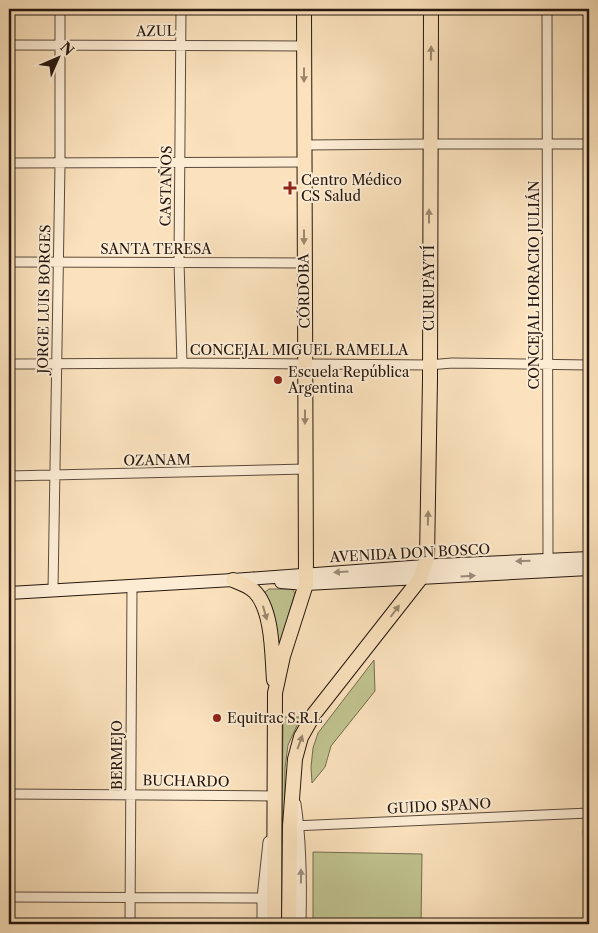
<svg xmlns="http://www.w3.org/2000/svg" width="598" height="933" font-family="'Libre Caslon Text',serif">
<rect width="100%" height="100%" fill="#fbe2bd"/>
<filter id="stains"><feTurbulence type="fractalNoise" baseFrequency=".004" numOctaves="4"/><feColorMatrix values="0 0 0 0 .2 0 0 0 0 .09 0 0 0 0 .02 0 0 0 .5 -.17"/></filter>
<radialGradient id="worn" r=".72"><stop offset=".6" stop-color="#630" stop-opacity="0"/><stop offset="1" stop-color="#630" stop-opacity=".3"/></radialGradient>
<path fill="#c0c390" stroke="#736d4f" d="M269 589H292L295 593 277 653 274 619 265 592Z
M374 660 375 691 331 746 325 767 312 783 311 767 313 748 318 733Z
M283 717H301L288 745 285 768 284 924H281Z
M583 830H589V914H588Z
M313 852 422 854 421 924H313Z"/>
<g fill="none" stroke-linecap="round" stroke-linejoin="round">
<defs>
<path id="minor" d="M181 9 179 262 182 363
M547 9 548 561
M9 45 304 46
M304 145 429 144H589
M9 163 304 162
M9 262 304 263
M9 364 182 363 429 365 452 363 589 365
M9 476 305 469
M53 590 60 164V9
M9 794 274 796
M293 826 589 813
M9 897 263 898
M130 924 132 586"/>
<path id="tertiary" d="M295 804C301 844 301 884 300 924
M263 924V898L269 842"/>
<path id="secondary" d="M281 582 306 584 589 569
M9 593 233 580 438 565 589 558"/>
<path id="primary" d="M233 580C240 583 248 585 254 591 273 609 272 655 274 680
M274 924 275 693 283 656 306 584 304 9
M289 924 290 826 295 759 301 737 314 714 420 579 427 558 430 379 431 9"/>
</defs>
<use href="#minor" stroke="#5b4a3a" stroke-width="11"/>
<use href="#tertiary" stroke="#5b4a3a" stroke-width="13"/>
<use href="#secondary" stroke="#26170e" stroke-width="14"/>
<use href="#primary" stroke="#26170e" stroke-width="16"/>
<use href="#minor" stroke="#fcecd4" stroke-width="9"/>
<use href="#tertiary" stroke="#fcecd4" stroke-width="11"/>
<use href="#secondary" stroke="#fcecd4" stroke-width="12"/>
<use href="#primary" stroke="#fbe2bd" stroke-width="14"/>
</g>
<defs><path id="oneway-solid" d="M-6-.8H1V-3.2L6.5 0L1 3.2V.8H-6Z" transform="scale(1.25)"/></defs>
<g fill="#9b876e">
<use href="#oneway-solid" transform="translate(431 53) rotate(-89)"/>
<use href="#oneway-solid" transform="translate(304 75) rotate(90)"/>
<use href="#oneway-solid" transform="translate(429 216) rotate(-90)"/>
<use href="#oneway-solid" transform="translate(304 237) rotate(90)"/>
<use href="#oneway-solid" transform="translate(305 417) rotate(90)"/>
<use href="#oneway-solid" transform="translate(428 518) rotate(-89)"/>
<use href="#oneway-solid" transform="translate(395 611) rotate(-53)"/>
<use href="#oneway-solid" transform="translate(265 613) rotate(74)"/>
<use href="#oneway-solid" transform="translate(300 742) rotate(-70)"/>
</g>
<g fill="#9c8c7b">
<use href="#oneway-solid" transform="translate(523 561) rotate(178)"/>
<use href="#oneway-solid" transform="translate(341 572) rotate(176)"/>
<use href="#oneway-solid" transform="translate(468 576) rotate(-3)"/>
<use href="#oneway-solid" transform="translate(301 876) rotate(-90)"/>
</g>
<g fill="#8f2418" stroke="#fcecd4" stroke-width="2">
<path d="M287.5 180.5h5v5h5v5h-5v5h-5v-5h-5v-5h5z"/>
<circle cx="278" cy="380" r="5"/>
<circle cx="217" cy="718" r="5"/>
</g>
<g text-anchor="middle" stroke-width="4" stroke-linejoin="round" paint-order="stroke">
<g font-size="14" fill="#26170e" stroke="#fcecd4">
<text transform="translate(156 31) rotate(-1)" y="5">AZUL</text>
<text transform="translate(166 186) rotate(-89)" y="5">CASTAÑOS</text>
<text x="156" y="254">SANTA TERESA</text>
<text transform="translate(534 285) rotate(-90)" y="5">CONCEJAL HORACIO JULIÁN</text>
<text transform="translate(429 288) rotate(-90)" y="5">CURUPAYTÍ</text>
<text transform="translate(304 291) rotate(-91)" y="5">CÓRDOBA</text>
<text transform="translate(44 299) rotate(-89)" y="5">JORGE LUIS BORGES</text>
<text x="299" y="355">CONCEJAL MIGUEL RAMELLA</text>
<text transform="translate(157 460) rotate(-1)" y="5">OZANAM</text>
<text transform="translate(410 553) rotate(-3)" y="5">AVENIDA DON BOSCO</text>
<text transform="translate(117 755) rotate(-90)" y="5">BERMEJO</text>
<text transform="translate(186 781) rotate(1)" y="5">BUCHARDO</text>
<text transform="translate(439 806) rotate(-3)" y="5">GUIDO SPANO</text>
</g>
<g font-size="14" fill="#26170e" stroke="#fcecd4" text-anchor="start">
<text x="301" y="185">Centro Médico<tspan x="301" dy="16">CS Salud</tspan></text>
<text x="288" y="377">Escuela República<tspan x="288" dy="16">Argentina</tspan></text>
<text x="227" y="723">Equitrac S.R.L</text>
</g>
</g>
<rect width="598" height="933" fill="none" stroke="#fbe2bd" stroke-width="30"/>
<rect x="10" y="10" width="578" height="913" fill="none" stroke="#26170e" stroke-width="2.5"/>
<rect x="15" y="15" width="568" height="903" fill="none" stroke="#26170e"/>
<g transform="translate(58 58) rotate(45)" stroke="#fcecd4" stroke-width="4" paint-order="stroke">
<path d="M0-4L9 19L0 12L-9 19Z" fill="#26170e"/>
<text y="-8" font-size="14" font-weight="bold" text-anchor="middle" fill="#26170e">N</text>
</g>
<rect width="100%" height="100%" filter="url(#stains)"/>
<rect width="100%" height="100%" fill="url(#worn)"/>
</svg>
